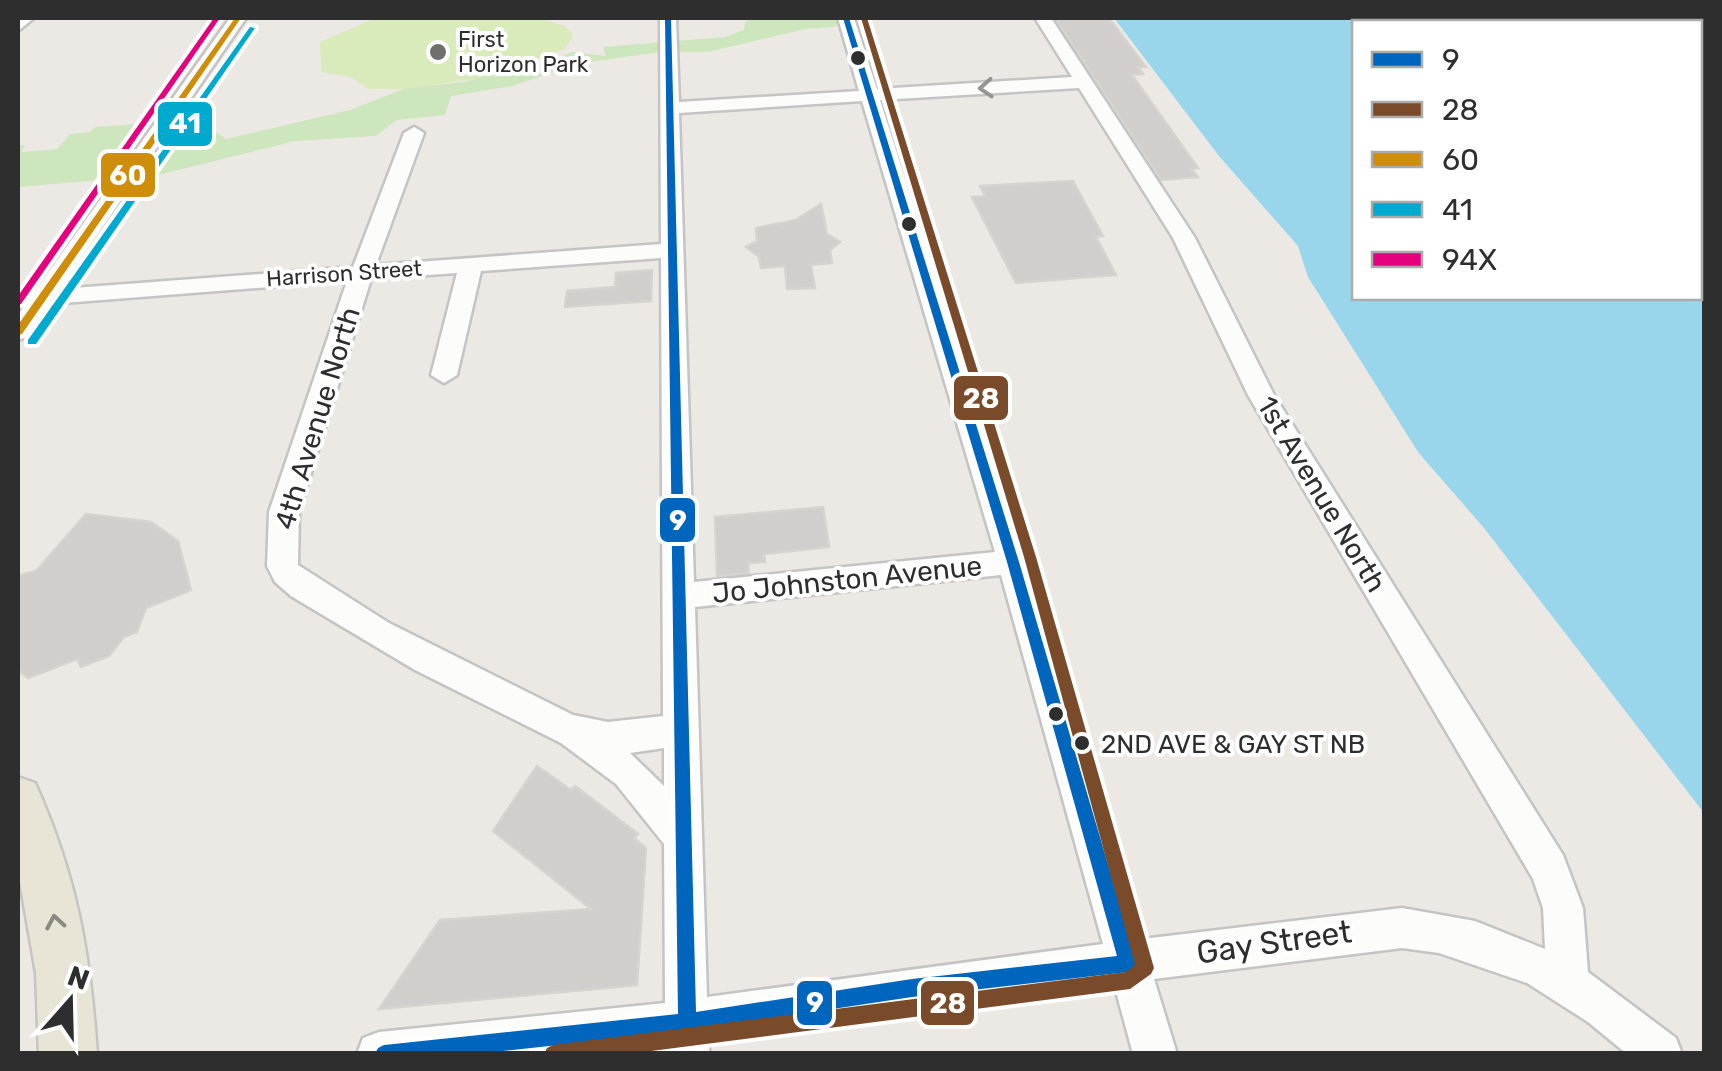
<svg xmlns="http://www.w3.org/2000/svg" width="1722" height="1071" font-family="Rubik,sans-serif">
<rect width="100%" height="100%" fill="#ece8e4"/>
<path fill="#cee6be" d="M754 18H847L834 27 805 29 708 52H661L581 63 512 86 451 96 445 115 397 120 376 136 295 141 158 175 18 187V145H25L21 152 57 149 70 134 90 132 95 127 197 120 192 130 211 129 226 139 350 110 406 88 464 82 528 64 535 67 572 52 606 56 603 47 725 37 744 30 745 22Z"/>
<path fill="#d9eabb" d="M376 18H539L565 26 573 35 565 49 481 78 405 89H369L350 77 321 72 320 42Z"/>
<path fill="#99d6ec" d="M1114 18H1439L1444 22H1354V298H1700V242L1704 246V813L1484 528 1418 452 1308 277 1298 246 1219 156Z"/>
<path fill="#d1cecb" stroke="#d7d4d0" stroke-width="2.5" d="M1055 18H1109L1146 67H1138L1143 74 1132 75 1198 168 1191 169 1198 177 1161 180Z
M1073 181 1103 236 1096 237 1116 275 1016 283 972 197 985 196 980 186Z
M821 204 827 234 840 242 830 250 832 263 811 265 815 288 787 289 785 266 761 268 759 257 746 247 757 241 756 228 796 220Z
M652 270 651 301 565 307 567 291 615 287 616 273Z
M823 507 829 547 764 554 765 562 748 563 749 573 717 576 715 517Z
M86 514 151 522 178 541 191 590 146 608 137 632 124 637 109 656 81 667 77 659 28 678 18 670V576L36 571Z
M537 766 571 790 575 786 638 834 634 838 646 848 637 985 379 1009 440 920 591 909 493 831Z"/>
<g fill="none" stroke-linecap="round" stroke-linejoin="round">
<defs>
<path id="minor" d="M18 18H34L18 31Z
M230 18H246L60 289 353 267 404 133 414 127 424 133 376 265 661 244 660 18H676L679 102 859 91 838 18H854L877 89 1072 77 1035 18H1051L1195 238 1274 395 1563 855 1583 908 1588 972 1676 1038 1682 1054H1627L1588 1022 1527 983 1439 953 1402 948 1154 979 1177 1054H1133L1114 984 709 1040V1054H665V1046L592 1054H357L363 1038 379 1032 665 1003 664 844 616 784 561 743 415 670 291 596 275 582 267 566 269 512 347 281 50 304 27 337 18 340V315L24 306H18V292L35 291ZM1079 88 1173 238 1248 395 1533 879 1543 908 1545 949 1475 921 1402 908 1142 939 1028 562 880 100ZM862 101 995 552 694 582 679 113ZM661 258 663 716 608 722 573 715 389 623 298 565 299 512 371 279 457 273 431 375 444 383 457 375 481 271ZM1001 575 1103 944 707 997 695 607ZM664 748V786L630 753Z
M1700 37 1704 38V48L1700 47Z"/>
<path id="major" d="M18 777 35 783C77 877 90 952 97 1054H39L36 973 18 870Z"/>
</defs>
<use href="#minor" stroke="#c5c4c5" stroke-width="5"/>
<use href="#major" stroke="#c6c5c4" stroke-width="5"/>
<use href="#minor" fill="#fcfcfb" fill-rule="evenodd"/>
<use href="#major" fill="#e8e4d6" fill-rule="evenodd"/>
<defs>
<path id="bus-1" d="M665 18H671L696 1012 912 979 1117 956 1007 562 843 18H849L1019 562 1137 963 1134 969 1128 972 912 997 687 1031 475 1054H375L378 1048 384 1045 678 1014Z"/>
<path id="bus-2" d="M861 18H867L1036 557 1154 968 1151 974 1130 989 628 1054H544L547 1048 553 1045 1126 972 1135 965 1024 557Z"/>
<path id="bus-3" d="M235 18H241L22 334 18 335V325Z"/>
<path id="bus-4" d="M250 27 255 28 36 344H28V340Z"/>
<path id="bus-5" d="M214 18H220L21 304 18 305V296Z"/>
</defs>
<use href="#bus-1" stroke="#fff" stroke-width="8"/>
<use href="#bus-2" stroke="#fff" stroke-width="8"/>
<use href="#bus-3" stroke="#fff" stroke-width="8"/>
<use href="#bus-4" stroke="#fff" stroke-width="8"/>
<use href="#bus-5" stroke="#fff" stroke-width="8"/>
<use href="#bus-1" fill="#0065bd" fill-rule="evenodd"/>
<use href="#bus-2" fill="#7a4b2a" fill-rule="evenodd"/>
<use href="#bus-3" fill="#cf8e09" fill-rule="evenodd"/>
<use href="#bus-4" fill="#00a9ce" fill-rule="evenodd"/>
<use href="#bus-5" fill="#e5007d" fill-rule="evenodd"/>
</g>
<defs><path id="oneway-chevron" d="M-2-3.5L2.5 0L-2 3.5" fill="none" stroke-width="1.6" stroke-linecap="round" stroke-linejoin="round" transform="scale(2.5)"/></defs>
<use stroke="#959594" href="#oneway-chevron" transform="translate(986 88) rotate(176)"/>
<use stroke="#8b8982" href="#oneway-chevron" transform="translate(55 922) rotate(-100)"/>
<circle fill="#706f6e" stroke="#fff" stroke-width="4" cx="438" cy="52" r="10"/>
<g fill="#2e2e2e" stroke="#fff" stroke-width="4">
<circle cx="858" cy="58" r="9"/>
<circle cx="909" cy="224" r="9"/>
<circle cx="1056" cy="714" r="9"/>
<circle cx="1082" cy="743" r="9"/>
</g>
<g text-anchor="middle" stroke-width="8" stroke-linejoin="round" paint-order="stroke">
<g font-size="22" fill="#2e2e2e" stroke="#fff" text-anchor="start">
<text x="458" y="47">First<tspan x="458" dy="25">Horizon Park</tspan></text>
</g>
<g font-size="22" fill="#2e2e2e" stroke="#fff">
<text transform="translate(344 273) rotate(-4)" y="8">Harrison Street</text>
</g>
<g font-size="26" fill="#2e2e2e" stroke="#fff" text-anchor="start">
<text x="1101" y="753">2ND AVE &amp; GAY ST NB</text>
</g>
<g font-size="28" fill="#2e2e2e" stroke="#fff">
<text transform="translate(317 418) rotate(-73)" y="10">4th Avenue North</text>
<text transform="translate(1322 494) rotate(59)" y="10">1st Avenue North</text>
<text transform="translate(847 579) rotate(-6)" y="10">Jo Johnston Avenue</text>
</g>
<g font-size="32" fill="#2e2e2e" stroke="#fff">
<text transform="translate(1274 942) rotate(-8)" y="11">Gay Street</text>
</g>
</g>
<g stroke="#fff" stroke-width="4">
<rect x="156" y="100" width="58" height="48" rx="10" fill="#00a9ce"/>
<rect x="99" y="151" width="58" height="48" rx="10" fill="#cf8e09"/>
<rect x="952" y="374" width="58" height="48" rx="10" fill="#7a4b2a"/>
<rect x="658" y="496" width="39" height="48" rx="10" fill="#0065bd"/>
<rect x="795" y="979" width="39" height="48" rx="10" fill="#0065bd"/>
<rect x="919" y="979" width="57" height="48" rx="10" fill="#7a4b2a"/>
</g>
<g font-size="28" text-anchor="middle" font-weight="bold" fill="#fff">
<text x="185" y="133">41</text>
<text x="128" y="185">60</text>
<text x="981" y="408">28</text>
<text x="678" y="530">9</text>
<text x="815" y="1012">9</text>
<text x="948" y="1013">28</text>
</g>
<rect width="1722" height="1071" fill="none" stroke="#2e2e2e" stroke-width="40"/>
<rect x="1352" y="20" width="350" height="280" fill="#ffffff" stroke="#ababab" stroke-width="2.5"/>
<rect x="1372" y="52" width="50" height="15" fill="#0065bd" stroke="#ababab" stroke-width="2.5"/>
<text x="1442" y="70" font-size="30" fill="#2e2e2e">9</text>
<rect x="1372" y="102" width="50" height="15" fill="#7a4b2a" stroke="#ababab" stroke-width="2.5"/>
<text x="1442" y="120" font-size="30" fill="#2e2e2e">28</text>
<rect x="1372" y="152" width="50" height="15" fill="#cf8e09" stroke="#ababab" stroke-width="2.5"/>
<text x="1442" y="170" font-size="30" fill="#2e2e2e">60</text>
<rect x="1372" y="202" width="50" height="15" fill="#00a9ce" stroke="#ababab" stroke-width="2.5"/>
<text x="1442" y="220" font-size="30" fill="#2e2e2e">41</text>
<rect x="1372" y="252" width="50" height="15" fill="#e5007d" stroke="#ababab" stroke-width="2.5"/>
<text x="1442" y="270" font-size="30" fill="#2e2e2e">94X</text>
<g transform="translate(70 1001) rotate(20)" stroke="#ffffff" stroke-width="8" paint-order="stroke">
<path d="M0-8L18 38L0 25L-18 38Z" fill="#2e2e2e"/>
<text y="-15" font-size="28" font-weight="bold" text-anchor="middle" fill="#2e2e2e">N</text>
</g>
</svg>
